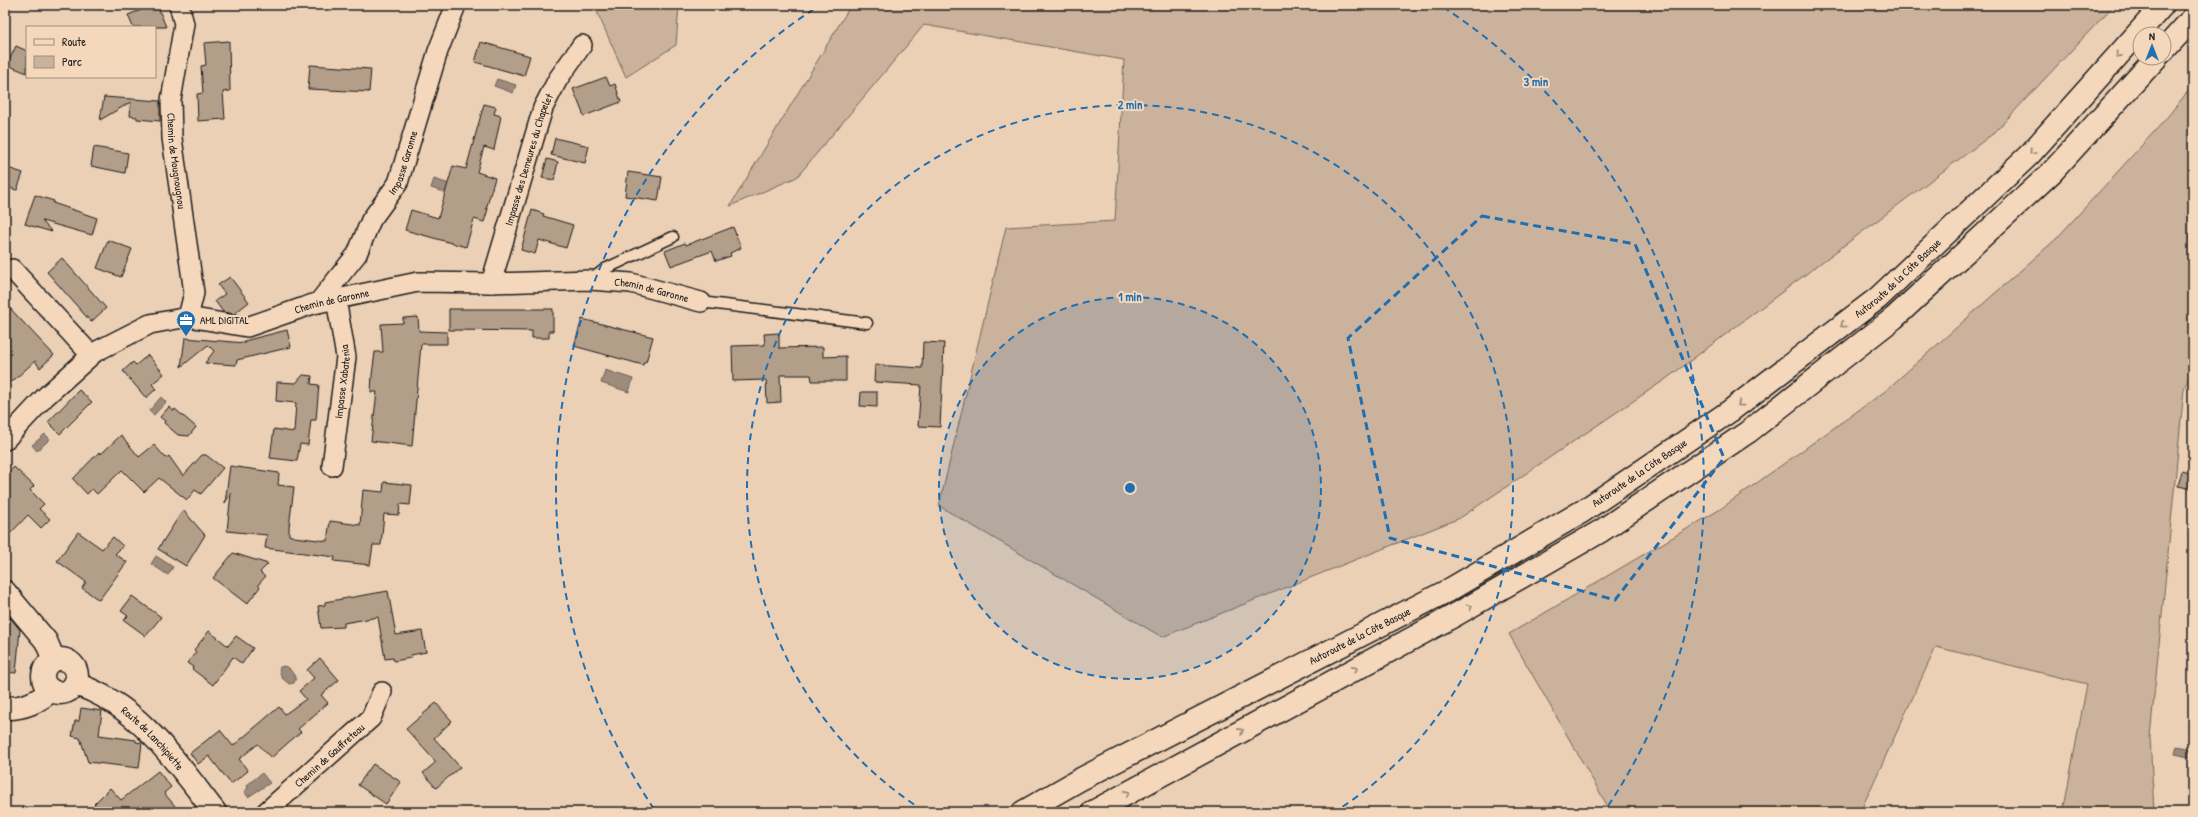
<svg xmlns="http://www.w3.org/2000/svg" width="2198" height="817" font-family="'Patrick Hand',sans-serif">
<rect width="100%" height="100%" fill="#ecd0b6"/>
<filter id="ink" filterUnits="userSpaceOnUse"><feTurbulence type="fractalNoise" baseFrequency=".025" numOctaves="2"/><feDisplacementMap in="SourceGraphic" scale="8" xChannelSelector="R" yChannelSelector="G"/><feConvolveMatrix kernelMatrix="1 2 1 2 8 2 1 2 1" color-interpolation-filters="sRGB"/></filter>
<g filter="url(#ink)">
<path fill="#cab29c" stroke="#73675c" d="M594 5H679L676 45 626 77Z
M851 5H2114L1994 133 1666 379 1460 518 1162 637 939 506 1006 227 1115 221 1124 60 924 25 797 177 730 206Z
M2193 85V367L2184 389 2150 737 2154 812H2063L2087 684 1936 647 1860 812H1611L1509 634 1719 510 1884 392 2056 239 2164 121Z"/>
<path fill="#9d8b7b" stroke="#695f55" d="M497 79 516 85 513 93 494 86Z
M434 179 453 185 450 194 431 188Z
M605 370 633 379 629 392 601 383Z
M161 397 166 402 154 415 149 411Z
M45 434 50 439 37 451 32 445Z
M156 556 173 567 168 575 151 564Z
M284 666 289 668 296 678 294 683 289 684 282 678 279 670 280 667Z
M2177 746 2193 749V758L2175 754Z
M262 773 270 783 248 797 244 791 248 788 247 785Z"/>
<path fill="#b39e8a" stroke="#1c1c1c" d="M154 5H157L166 27H133L128 15Z
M229 41 230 91 223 92 225 119 198 121 197 94 203 93 201 66 206 65 204 43Z
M481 42 530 56 524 76 475 62Z
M16 46 27 51V73L7 65Z
M310 65 371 69 369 92 308 89Z
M606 77 610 86 615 84 621 102 584 116 573 89Z
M104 97 160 101V121L137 119V117L130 116 131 102 100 120Z
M484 104 496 107 494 114 501 116 494 150 484 147 477 172 495 178 486 209H488L484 222 474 219 466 247 405 230 411 210 438 218 453 166 466 169Z
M555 138 589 146 585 163 551 155Z
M94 147 128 153 125 173 91 166Z
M547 159 558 162 554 180 542 178Z
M5 167 23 173 17 190 5 187Z
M628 172 662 177 658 201 625 196Z
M35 195 54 201 53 203 97 218 92 235 42 221 52 232 25 224Z
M532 210 544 214 543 216 573 225 566 248 539 240 535 254 521 250Z
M733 227 741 248 730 253 731 256 716 261 712 251 671 266 665 251 685 243 686 245Z
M108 240 132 249 121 277 97 268Z
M62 258 106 308 91 322 47 272Z
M230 277 249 302 234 314 223 312 215 301 225 294 218 285Z
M5 303 54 355 40 368 35 361 5 388Z
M449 309H553V331H549V338H532V331L449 330Z
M418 317 419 331 447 332V344H421L412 446 371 441 377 392H371L372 375 375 352H383L381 324 403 323V318Z
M582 319 653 337 646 362 645 361 643 365 574 346Z
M287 330 291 347 237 360 236 365 205 363 214 351 208 345 181 367 185 338 245 343 244 341Z
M779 333V348L823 347V357L846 356V381H812L811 375H780L781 402 767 403 766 380 733 381 732 346 765 345 764 334Z
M923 342 944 343 940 427 918 426 921 385 874 382 875 365 922 368Z
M148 355 164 374 152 384 156 389 146 398 123 371 133 362 136 365Z
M303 375 312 376 311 384 319 385 316 420H311L308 445 300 444 297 461 270 458 274 429 294 432 296 403 276 401 277 382 296 383Z
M79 390 92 402 60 434 48 422Z
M861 392H877V407L860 406Z
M169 407 174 411 175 409 196 427 189 436 178 435 164 423 165 421 160 417Z
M121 435 139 457 154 445 166 458 169 456 183 476 202 455H206L223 468 201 494 195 490 187 500 159 478 144 492 122 470 97 494 92 489 87 494 73 479 99 452 101 454Z
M230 466 279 473 278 485 294 487 289 527V535L294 537 327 541 330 521 360 525 363 490 383 492 384 482 412 485 410 505 400 504 399 515 384 514 381 545H373L370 565 334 561 335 557 265 548 267 535 227 531 231 493 225 503Z
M14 467 34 486 30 490 44 504 39 509 50 519 41 528 28 515 5 539V476Z
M2182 471 2193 474V489L2178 486Z
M183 510 205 535 186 566 158 549Z
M78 532 102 549 113 537 123 546 115 554 127 562 99 600 82 588 86 582 57 561Z
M233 553 268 564 260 572 265 577 258 585 260 587 247 604 213 578Z
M388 591 396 635 422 631 426 652 411 655V658L394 661 393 658 385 659 378 617 344 623V627L321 628 318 606 325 605V602Z
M132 596 161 617 146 636 124 620 128 616 121 611Z
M5 611 20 630 16 673 5 672Z
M209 631 228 646 236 636 253 648 242 664 233 657 213 685 192 669 193 667 187 663 196 652 194 650Z
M320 658 339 680 321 695 328 703 298 729 301 732 290 741 271 758 258 744 239 759 248 771 231 784 209 756 198 764 190 753 220 730 233 746 279 707 285 714 306 699 299 691 314 678 307 670Z
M436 703 452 721 434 738 460 767 436 788 423 773 436 762 406 729Z
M81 708 102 711 99 735 136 740V742L142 743 139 768 88 762 80 738 72 736 75 721H79Z
M373 764 401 782 386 804 358 785Z
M158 771 171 787 164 793 180 812H102L94 804 110 788 121 800Z"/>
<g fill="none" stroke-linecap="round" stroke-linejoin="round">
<defs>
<path id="lane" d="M592 279 605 269 673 237
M701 302 867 323"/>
<g id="street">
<path id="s1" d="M179 5 184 24 171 100 172 138 194 293 188 317"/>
<path d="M12 269 91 355"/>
<path id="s2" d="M491 283 543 108 558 79 582 45"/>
<path id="s3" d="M318 303 357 254 371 220 398 183 438 51 456 5"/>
<path id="s4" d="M5 440 45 397 95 352 150 324 188 317 247 327 313 304 418 282 491 283 590 280 631 283 701 302"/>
<path id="s5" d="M332 466 346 357 336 299"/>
<path id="s6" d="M266 812 371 718 382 692"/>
</g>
<g id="secondary">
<path d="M5 592 46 641 54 660"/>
<circle cx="60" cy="676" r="17"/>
<path id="s7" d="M75 684C138 704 176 762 215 812"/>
<path d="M5 708C22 709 39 702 51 690"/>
</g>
<g id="highway">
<path d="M2164 50 2193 18"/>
<path id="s8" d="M1023 812 1079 780 1449 590 1583 511 1730 411 1878 298 2030 154 2163 5"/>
<path d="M1093 812 1457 614 1601 531 1748 432 1894 318 2051 173 2156 58"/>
</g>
</defs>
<use href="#lane" stroke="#1c1c1c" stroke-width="13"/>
<use href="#street" stroke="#1c1c1c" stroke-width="22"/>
<use href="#secondary" stroke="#1c1c1c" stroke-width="25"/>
<use href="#highway" stroke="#1c1c1c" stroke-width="25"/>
<use href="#lane" stroke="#f5d8bc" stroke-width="10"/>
<use href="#street" stroke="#f5d8bc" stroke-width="19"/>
<use href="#secondary" stroke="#f5d8bc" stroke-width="22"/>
<use href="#highway" stroke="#f5d8bc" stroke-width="22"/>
</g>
<defs><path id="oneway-chevron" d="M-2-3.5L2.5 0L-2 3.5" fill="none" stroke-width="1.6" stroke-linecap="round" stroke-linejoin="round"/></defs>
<g stroke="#938374">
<use href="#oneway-chevron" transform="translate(2118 55) rotate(132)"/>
<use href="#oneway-chevron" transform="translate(2032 152) rotate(133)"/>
<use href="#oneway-chevron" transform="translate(1843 325) rotate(143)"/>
<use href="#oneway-chevron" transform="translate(1740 404) rotate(143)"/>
<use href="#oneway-chevron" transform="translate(1470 607) rotate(-30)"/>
<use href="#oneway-chevron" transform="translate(1355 669) rotate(-28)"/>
<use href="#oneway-chevron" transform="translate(1241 731) rotate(-28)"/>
<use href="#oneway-chevron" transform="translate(1127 793) rotate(-28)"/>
</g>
</g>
<path fill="none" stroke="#1f6fb2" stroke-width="3" stroke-dasharray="8 5" stroke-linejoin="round" d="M1482 216 1635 244 1724 458 1615 600 1390 538 1348 338Z"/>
<circle cx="1130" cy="488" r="191" fill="#1f6fb2" fill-opacity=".12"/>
<g fill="none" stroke="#1f6fb2" stroke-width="2" stroke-dasharray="7 5">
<circle cx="1130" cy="488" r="191"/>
<path d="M924 811A383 383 0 1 1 1336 811"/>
<path d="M654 809A574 574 0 0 1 817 7M1443 7A574 574 0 0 1 1606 809"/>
</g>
<defs>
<symbol id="office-pin" viewBox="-11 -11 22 30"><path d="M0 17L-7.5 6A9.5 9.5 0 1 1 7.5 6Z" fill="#1f6fb2" stroke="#f5d8bc"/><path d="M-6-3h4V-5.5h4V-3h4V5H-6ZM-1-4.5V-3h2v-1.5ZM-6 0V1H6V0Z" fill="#fff"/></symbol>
</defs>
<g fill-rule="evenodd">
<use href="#office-pin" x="175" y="309" width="22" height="30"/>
</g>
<g text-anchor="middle" stroke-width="4" stroke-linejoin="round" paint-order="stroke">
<g font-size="11" fill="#1c1c1c" stroke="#f5d8bc">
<text dy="4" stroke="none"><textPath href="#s1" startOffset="158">Chemin de Mougnougnou</textPath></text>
<text dy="4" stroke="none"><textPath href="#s3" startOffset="166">Impasse Garonne</textPath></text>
<text dy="4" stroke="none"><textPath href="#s2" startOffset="129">Impasse des Demeures du Chapelet</textPath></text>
<text dy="4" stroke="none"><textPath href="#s8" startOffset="1028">Autoroute de la Côte Basque</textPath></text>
<text dy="4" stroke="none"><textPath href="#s4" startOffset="698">Chemin de Garonne</textPath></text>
<text dy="4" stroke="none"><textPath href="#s4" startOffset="375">Chemin de Garonne</textPath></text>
<text dy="4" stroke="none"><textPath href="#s5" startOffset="85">Impasse Xabatenia</textPath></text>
<text dy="4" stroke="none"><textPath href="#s8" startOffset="704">Autoroute de la Côte Basque</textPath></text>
<text dy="4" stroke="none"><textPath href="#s8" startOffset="380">Autoroute de la Côte Basque</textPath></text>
<text dy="4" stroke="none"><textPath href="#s7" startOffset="96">Route de Lanchipiette</textPath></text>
<text dy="4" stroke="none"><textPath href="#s6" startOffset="85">Chemin de Gauffreteau</textPath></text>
</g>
<g font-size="11" fill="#1c1c1c" stroke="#f5d8bc" text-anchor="start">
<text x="200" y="324">AML DIGITAL</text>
</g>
</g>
<circle cx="1130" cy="488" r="6" fill="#1f6fb2" stroke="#f5d8bc" stroke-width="2"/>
<g font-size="12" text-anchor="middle" font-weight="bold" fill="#1f6fb2" stroke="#f5d8bc" stroke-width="4" stroke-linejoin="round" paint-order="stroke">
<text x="1536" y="86">3 min</text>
<text x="1130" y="109">2 min</text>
<text x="1130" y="301">1 min</text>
</g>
<rect width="2198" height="817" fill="none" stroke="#f5d8bc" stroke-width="20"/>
<rect x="10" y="10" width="2178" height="797" fill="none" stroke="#1c1c1c" stroke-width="1.5" filter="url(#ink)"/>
<rect x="26" y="26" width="130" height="52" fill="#f5d8bc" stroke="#9e8d7c"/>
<rect x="34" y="39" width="20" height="6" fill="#f5d8bc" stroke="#9e8d7c"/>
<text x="62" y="46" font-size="12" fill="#1c1c1c">Route</text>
<rect x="34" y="56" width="20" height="12" fill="#cab29c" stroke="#9e8d7c"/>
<text x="62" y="66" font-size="12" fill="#1c1c1c">Parc</text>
<g transform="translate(2152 46)"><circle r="19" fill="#f5d8bc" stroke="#9e8d7c"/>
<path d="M0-3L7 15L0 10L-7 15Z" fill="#1f6fb2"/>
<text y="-6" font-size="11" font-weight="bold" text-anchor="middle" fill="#1c1c1c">N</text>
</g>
</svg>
